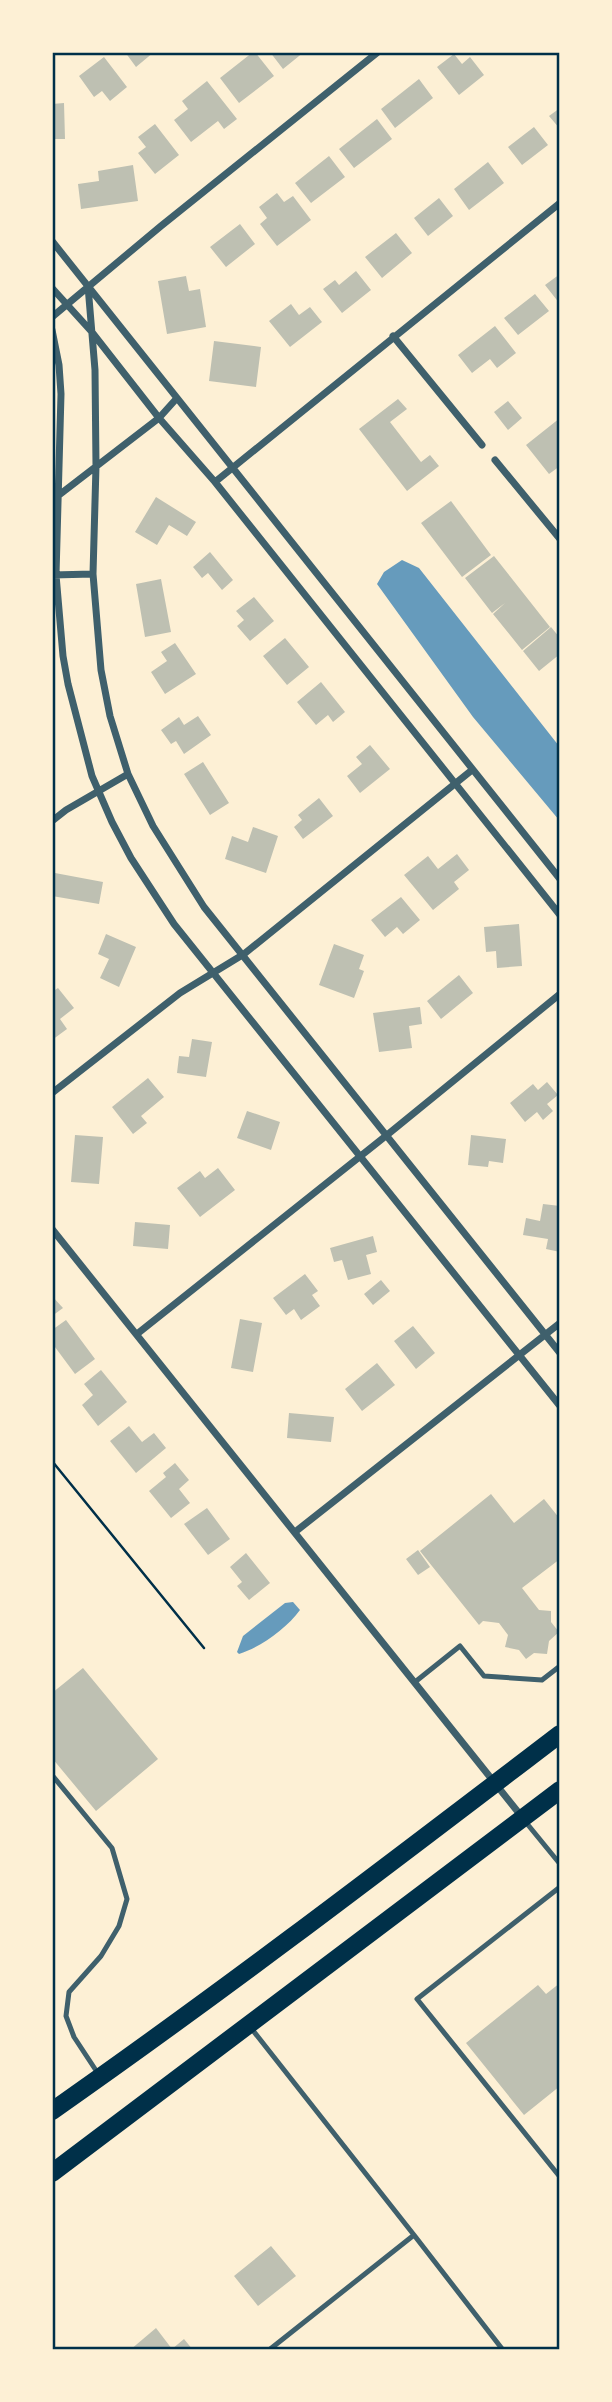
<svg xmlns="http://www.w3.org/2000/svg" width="612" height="2402" font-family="Poppins,sans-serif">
<rect width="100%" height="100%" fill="#fdf0d5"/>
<path fill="#669bbc" d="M402 560 419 568 559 746V820L473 717 377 584 384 572Z
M293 1602 300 1610C286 1629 261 1647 239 1654L237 1652 243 1636 285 1603Z"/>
<path fill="#bec0b2" d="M125 52H154L136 67Z
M253 52H255L274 76 239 103 220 78Z
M270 52H304L283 69Z
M454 54 462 64 470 57 484 75 459 95 437 67Z
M104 57 127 87 110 101 102 91 94 97 79 76Z
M419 79 433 98 395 128 381 109Z
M207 81 237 119 224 129 218 121 191 142 174 120 188 109 182 101Z
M64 103 65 139H52V104Z
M560 108V129L549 116Z
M377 119 392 139 354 168 339 149Z
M155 124 179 155 155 174 138 153 146 147 138 137Z
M534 127 548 145 522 165 508 147Z
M329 156 345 177 311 203 295 183Z
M488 162 504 183 469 210 454 189Z
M133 165 138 201 81 209 78 184 99 181 98 171Z
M277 193 284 202 293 196 311 220 277 246 260 224 267 218 259 207Z
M439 198 453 216 428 236 414 218Z
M240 224 255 244 226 267 210 247Z
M396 233 412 253 382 278 365 257Z
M356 271 371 290 342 313 323 289 335 280 339 285Z
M560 274V304L545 285Z
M186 276 189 291 200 289 206 327 167 334 158 281Z
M535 294 549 311 518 335 504 318Z
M291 304 299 315 310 307 322 322 290 347 269 321Z
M495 326 516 353 497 368 490 359 472 373 458 355Z
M214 341 261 347 256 387 209 381Z
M398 399 407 409 390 422 421 462 430 455 439 466 407 491 359 429Z
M508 401 522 418 508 430 494 412Z
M560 418V466L549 474 526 445Z
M156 497 196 522 187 536 169 525 157 545 135 532Z
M451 501 491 555 462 577 421 523Z
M210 552 233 580 222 590 208 573 202 578 193 567Z
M494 556 550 627 522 650 493 614 505 603 492 613 465 578Z
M161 579 171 632 145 637 136 584Z
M254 597 274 621 250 641 237 626 244 620 236 611Z
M551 627 560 638V654L539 671 523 651Z
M285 638 309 667 287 685 263 656Z
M175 643 196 674 165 694 151 672 167 661 161 652Z
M321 682 345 712 333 722 328 715 316 725 297 702Z
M198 716 211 735 184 754 176 741 171 744 161 730 179 717 184 725Z
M370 745 390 769 360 793 347 776 362 764 356 757Z
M203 762 229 803 210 815 184 774Z
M319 798 333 816 303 839 294 827 302 820 298 815Z
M253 827 278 836 266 873 225 859 232 836 248 842Z
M457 854 469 870 454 882 459 889 433 910 404 875 428 856 438 869Z
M55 873 103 882 99 904 52 896Z
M401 897 420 920 403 934 397 927 385 937 371 920Z
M519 924 522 966 497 968 496 951 486 952 484 927Z
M106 934 136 947 119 987 100 978 109 959 98 954Z
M334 944 364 955 359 969 364 971 354 998 319 985Z
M459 975 473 993 441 1019 427 1001Z
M58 988 74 1008 60 1019 67 1029 52 1040V992Z
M420 1007 422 1024 409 1026 412 1048 379 1052 373 1013Z
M192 1039 212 1042 206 1077 177 1073 179 1056 189 1057Z
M148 1078 164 1097 141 1116 147 1123 133 1134 112 1107Z
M547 1082 558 1095 547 1104 553 1111 543 1120 537 1112 525 1122 510 1103 533 1084 538 1090Z
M247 1111 280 1122 271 1150 237 1138Z
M75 1135 103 1137 99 1184 71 1182Z
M471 1135 506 1139 503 1163 489 1161 488 1167 468 1165Z
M218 1168 235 1190 200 1217 177 1188 200 1171 205 1178Z
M543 1204 560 1206V1252L546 1249 548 1239 523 1235 526 1218 540 1221Z
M135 1222 170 1225 168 1249 133 1246Z
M373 1236 377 1252 366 1255 371 1274 348 1280 342 1260 334 1262 330 1248Z
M305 1274 318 1291 312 1295 320 1306 301 1320 294 1309 286 1315 273 1298Z
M381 1280 390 1291 373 1305 364 1294Z
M52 1296 63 1308 52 1316Z
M240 1319 262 1323 253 1372 231 1368Z
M66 1320 95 1359 75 1374 52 1343V1330Z
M413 1326 435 1353 416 1369 394 1341Z
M377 1363 395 1385 362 1411 345 1389Z
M101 1370 127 1402 98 1426 82 1405 93 1395 84 1384Z
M289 1413 334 1417 331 1442 287 1438Z
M129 1426 142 1442 154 1433 166 1448 136 1473 110 1441Z
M175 1463 189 1480 179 1489 190 1503 171 1518 149 1491 166 1477 163 1473Z
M491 1494 514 1523 544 1499 560 1519V1559L522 1588 539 1610 551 1611V1622L559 1632 549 1641 547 1654 534 1653 526 1659 519 1650 505 1647 508 1635 499 1623 483 1621 479 1625 420 1551Z
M207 1508 230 1539 208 1555 184 1524Z
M418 1550 430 1567 418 1575 406 1559Z
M246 1553 270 1583 249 1600 237 1586 242 1582 230 1567Z
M83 1668 158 1759 96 1811 52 1758V1693Z
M560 1983V2086L524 2115 466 2043 538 1985 546 1994Z
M271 2246 296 2276 258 2306 234 2276Z
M156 2328 172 2349 184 2339 193 2350H130Z"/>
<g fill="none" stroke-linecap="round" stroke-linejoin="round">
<path stroke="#003049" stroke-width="2.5" d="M52 1461 204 1648"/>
<path stroke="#3f606c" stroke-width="5" d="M415 1682 460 1646 484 1676 542 1680 560 1666
M52 1775 112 1848 127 1899 119 1926 101 1956 69 1992 66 2016 74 2037 99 2075
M524 1820 560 1864
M560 1887 417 1999 560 2177
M251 2028 414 2235 269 2350
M414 2235 503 2350"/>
<path stroke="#3f606c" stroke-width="7" d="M52 241 560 879
M88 286 95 370 96 466 93 574 101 670 110 716 128 774 153 826 204 907 560 1353
M52 288 91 331 159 418 215 482 560 915
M52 317 161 226 378 52
M52 330 59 365 61 394 56 575 63 656 68 684 92 776 112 822 131 858 174 924 560 1406
M393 336 482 445
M495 460 560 539
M215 482 560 203
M59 495 159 418 177 398
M52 575 93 574
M52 821 66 810 128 774
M52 1093 180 993 244 954 472 770
M52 1229 522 1817
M137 1334 387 1135 560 994
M295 1532 560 1323"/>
<path stroke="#003049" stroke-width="18" d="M52 2111C225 1990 392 1862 560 1734
M52 2173 560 1790"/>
</g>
<rect width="612" height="2402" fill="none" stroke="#fdf0d5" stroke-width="108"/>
<rect x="54" y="54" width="504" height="2294" fill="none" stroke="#003049" stroke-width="2.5"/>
</svg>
